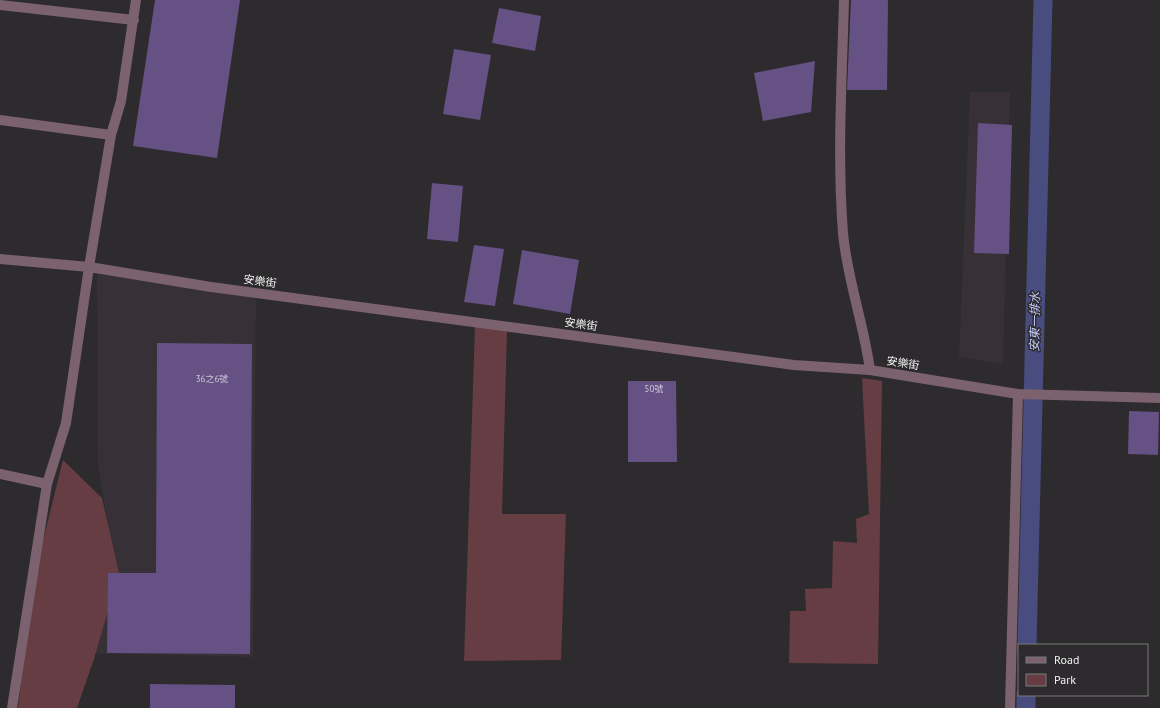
<svg xmlns="http://www.w3.org/2000/svg" width="1160" height="708" font-family="'PT Sans','Noto Sans TC',sans-serif">
<rect width="100%" height="100%" fill="#2d2b2d"/>
<path fill="#373037" d="M970 92H1010L1003 364 959 357Z
M97 274 256 296 253 657 91 653 111 542 98 466Z"/>
<path fill="#663d42" d="M475 325 507 330 502 514H566L561 660 464 661Z
M862 378 882 381 878 664 789 663 790 611H806L805 589 832 588 833 541 857 543 856 519 869 514Z
M63 460 102 498 119 573 94 659 77 708H18L33 581Z"/>
<g fill="none" stroke-linecap="round" stroke-linejoin="round">
<path stroke="#494c7f" stroke-width="19" d="M1027 645 1043 0
M1026 708V695"/>
</g>
<path fill="#665184" d="M155 0H240L217 158 133 146Z
M851 0H888L887 90H847Z
M499 8 541 16 535 51 492 43Z
M454 49 491 55 480 120 443 114Z
M815 61 811 112 763 121 754 73Z
M978 123 1012 125 1009 254 974 253Z
M432 183 463 186 458 242 427 239Z
M474 245 504 249 495 306 464 302Z
M522 250 579 260 570 314 513 304Z
M157 343 252 344 250 654 107 653 108 573H156Z
M628 381H676L677 462H628Z
M1129 411 1159 412 1158 455 1128 454Z
M150 684 235 685V708H150Z"/>
<g fill="none" stroke-linecap="round" stroke-linejoin="round">
<path stroke="#7b626e" stroke-width="10" d="M844 0C842 77 837 156 843 233 847 279 864 324 870 370
M0 5 134 20
M0 120 111 135
M0 259 89 267 211 287 794 365 870 370 1018 394 1160 398
M0 474 47 484
M12 708 47 484 66 423 89 267 111 135 121 101 136 0
M1010 708 1018 394"/>
</g>
<g text-anchor="middle" stroke-width="3" stroke-linejoin="round" paint-order="stroke">
<g font-size="9" fill="#cec8d6">
<text x="212" y="382">36之6號</text>
<text x="654" y="392">50號</text>
</g>
<g font-size="11" fill="#f1f0f1" stroke="#2d2b2d">
<text transform="translate(260 281) rotate(8)" y="4">安樂街</text>
<text transform="translate(581 324) rotate(8)" y="4">安樂街</text>
<text transform="translate(903 363) rotate(9)" y="4">安樂街</text>
</g>
<g font-size="12" font-style="italic" fill="#c5cbfb" stroke="#2d2b2d">
<text transform="translate(1035 322) rotate(-89)" y="4">安東一排水</text>
</g>
</g>
<rect x="1018" y="644" width="130" height="52" fill="#2d2b2d" stroke="#7b7a7b"/>
<rect x="1026" y="657" width="20" height="6" fill="#7b626e" stroke="#7b7a7b"/>
<text x="1054" y="664" font-size="12" fill="#f1f0f1">Road</text>
<rect x="1026" y="674" width="20" height="12" fill="#663d42" stroke="#7b7a7b"/>
<text x="1054" y="684" font-size="12" fill="#f1f0f1">Park</text>
</svg>
